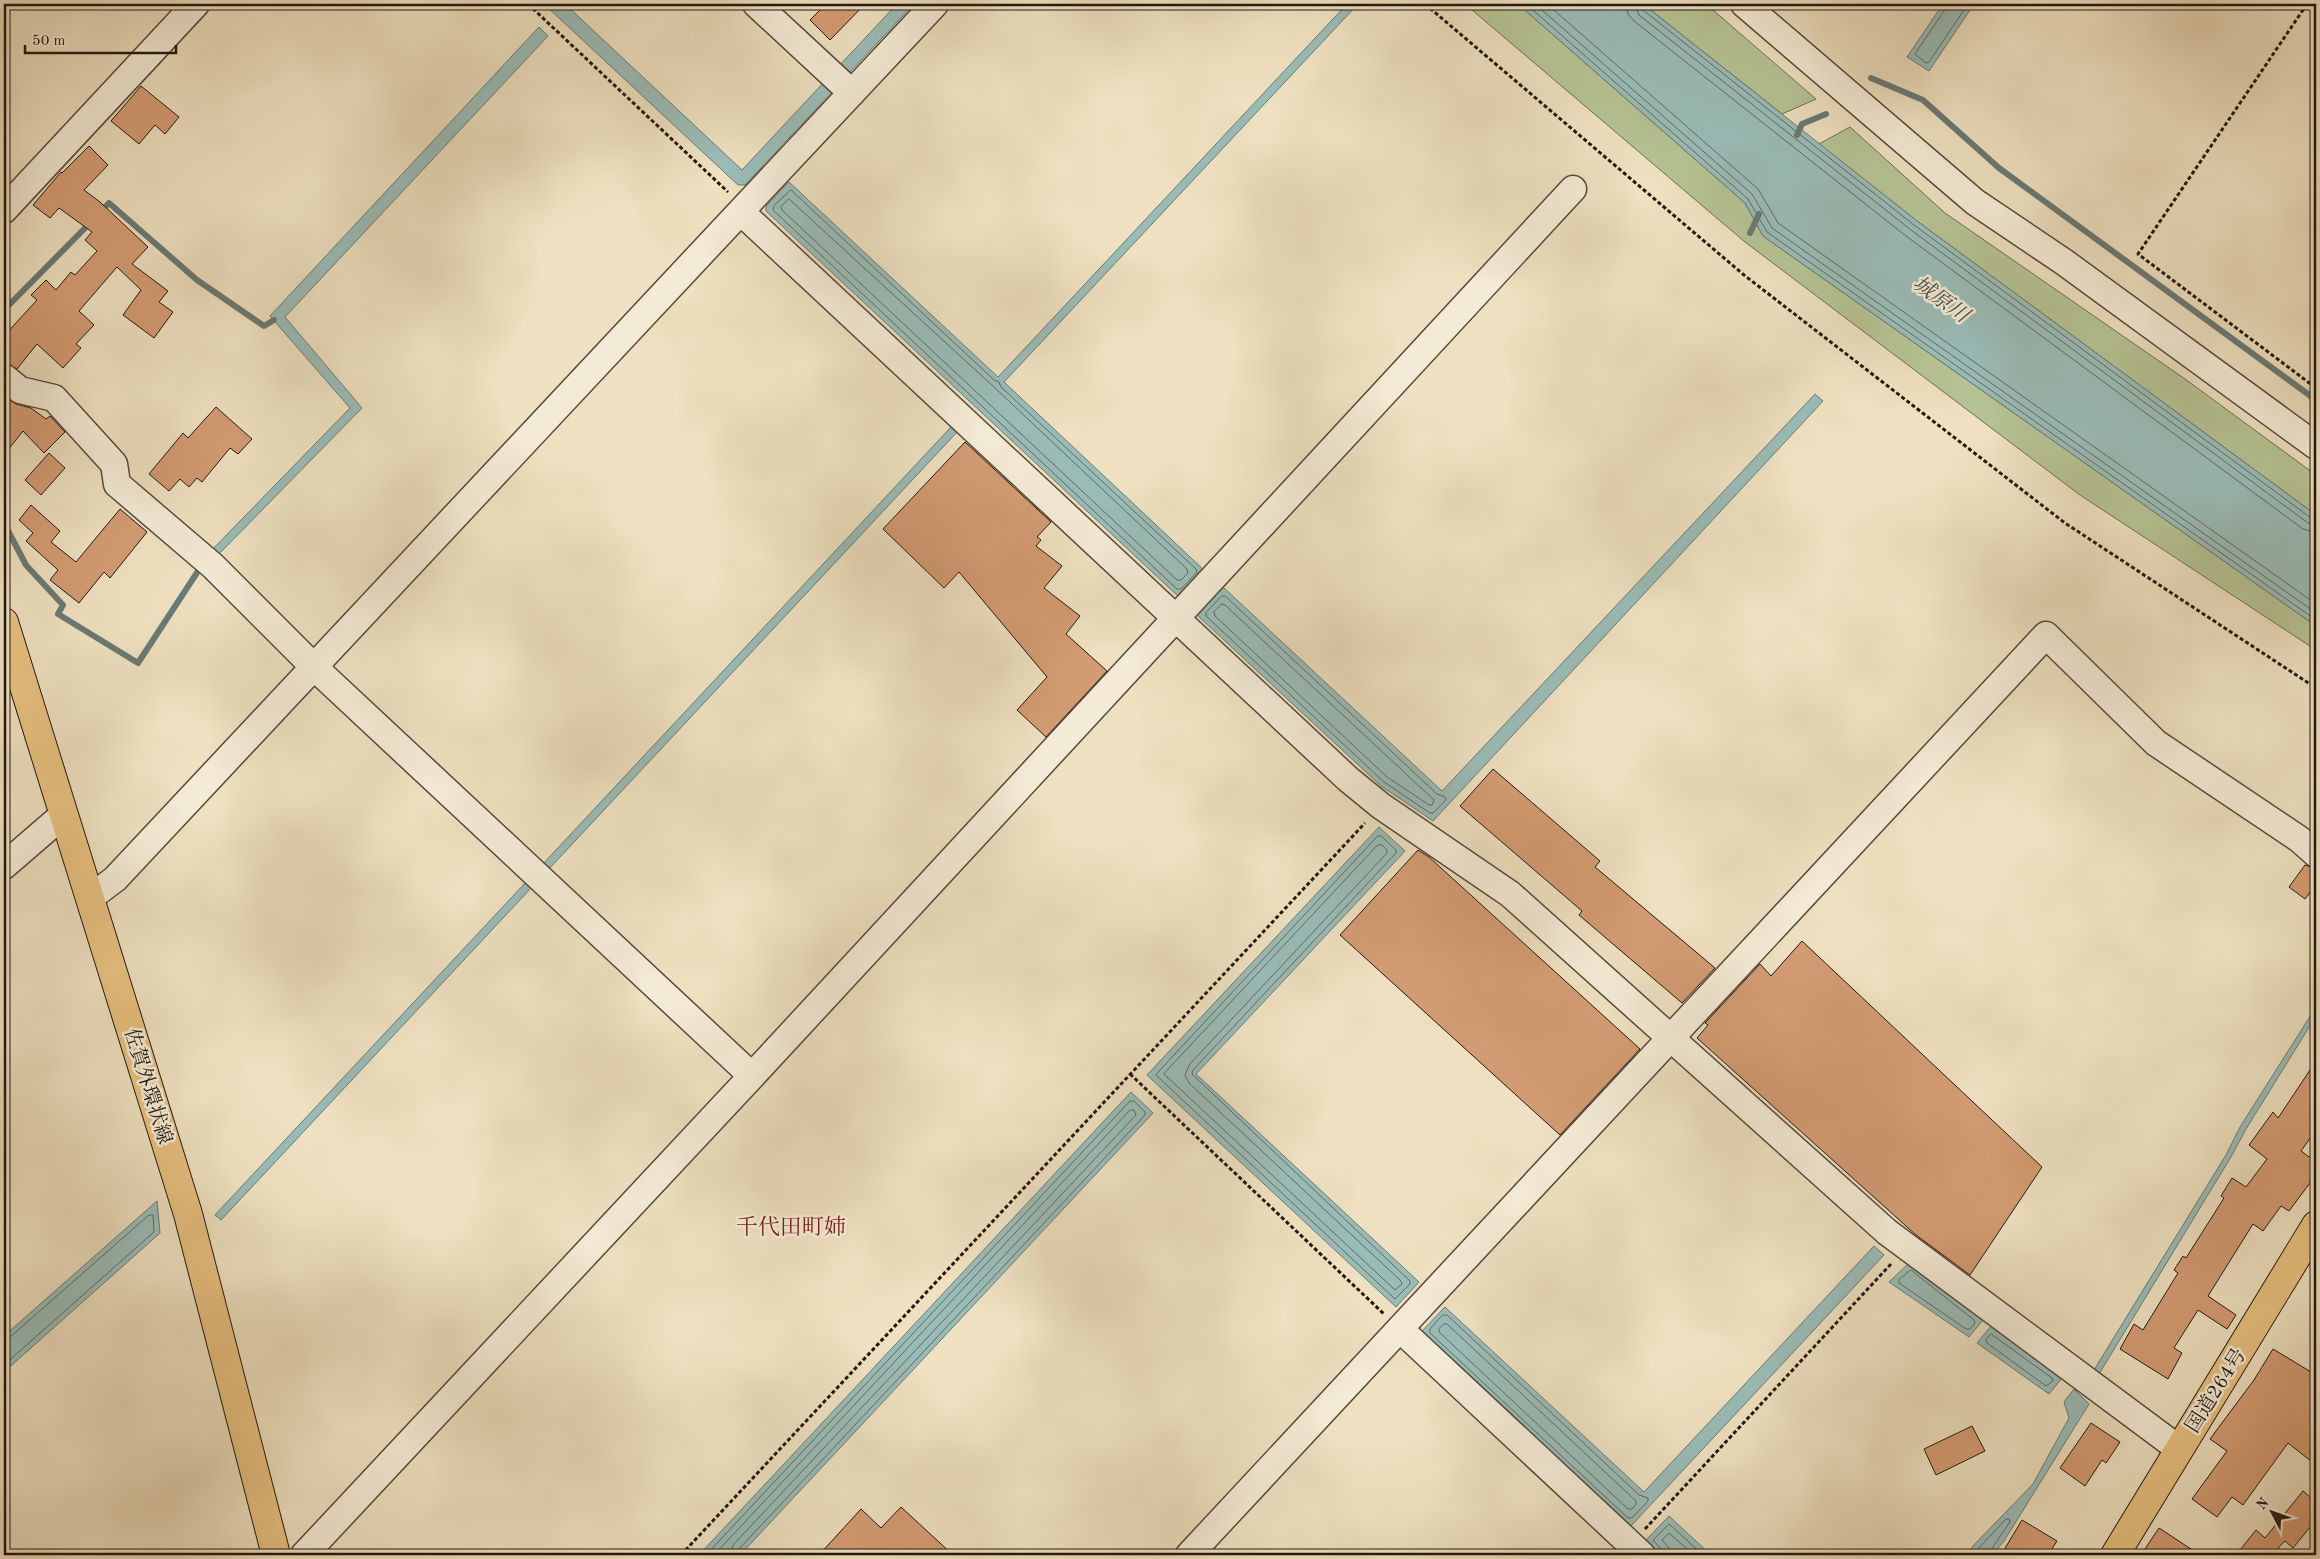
<svg xmlns="http://www.w3.org/2000/svg" width="2320" height="1559" font-family="'Old Standard TT','Noto Serif JP',serif">
<rect width="100%" height="100%" fill="#eee0c0"/>
<filter id="stains"><feTurbulence type="fractalNoise" baseFrequency=".004" numOctaves="4"/><feColorMatrix values="0 0 0 0 .2 0 0 0 0 .09 0 0 0 0 .02 0 0 0 .5 -.17"/></filter>
<radialGradient id="worn" r=".72"><stop offset=".6" stop-color="#630" stop-opacity="0"/><stop offset="1" stop-color="#630" stop-opacity=".3"/></radialGradient>
<path fill="#b6c394" stroke="#6c6e52" d="M1465 4H1518L1745 203 1763 236 2316 626V650L2080 495 1745 242Z
M1643 4H1706L1816 99 1782 114Z
M1850 127 1945 213 2185 379 2316 475V515L1917 221 1819 144Z"/>
<path fill="#9abcb7" stroke="#6a7a75" d="M544 4H565L742 170 825 81 834 90 745 185H738Z
M897 4H914L847 75 838 67Z
M1347 4H1358L1004 382 1205 571 1180 598 766 211V206L789 182 998 377Z
M1518 4H1643L1917 221 2316 515V626L1763 236 1745 203Z
M1943 4H1974L1929 71 1907 57Z
M539 27 548 36 285 317 362 408 214 559 209 553 350 408 270 316Z
M1815 394 1823 401 1433 821 1381 786 1197 615 1223 587 1442 791Z
M952 426 958 431 221 1220 215 1215Z
M1379 827 1405 851 1196 1074 1419 1282 1396 1307 1147 1075Z
M2316 1007V1016L2246 1129 2231 1157 2099 1374 2094 1370 2226 1155 2240 1127Z
M1131 1092 1153 1113 740 1555H699Z
M157 1201 160 1233 4 1372V1336Z
M1874 1246 1884 1255 1630 1527 1422 1331 1445 1307 1644 1492Z
M1909 1263 1983 1320 1969 1337 1889 1282Z
M1991 1326 2062 1378 2049 1394 1977 1343Z
M2074 1389 2089 1404 2004 1541 1992 1555H1972V1547L2033 1484 2069 1418 2064 1402Z
M1669 1516 1711 1555H1661L1645 1541Z"/>
<g fill="none" stroke-linecap="round" stroke-linejoin="round">
<path stroke="#5e6a64" stroke-width="1" d="M1526 4 1748 199 1767 232 2316 620
M1535 4 1752 194 1772 228 2316 613
M1547 4 1758 189 1778 223 2316 604
M1626 4 1628 14 1634 21 1906 236 2303 529 2316 533
M1634 4 1639 15 1911 230 2308 523 2316 525
M1640 4 1643 10 1914 225 2311 518 2316 519
M1947 4 1946 8 1915 54 1926 63 1929 62 1968 4
M791 190 994 380 999 382 1001 387 1196 569 1197 572 1181 589H1177L773 210 774 206Z
M789 199 994 387 1187 569 1188 573 1181 580H1177L782 210 781 207Z
M1222 596H1225L1437 794 1445 797 1446 800 1433 813H1430L1384 782 1206 616V613Z
M1222 604 1225 605 1434 800 1432 805H1429L1387 777 1215 616 1214 612Z
M1378 836H1381L1396 850V853L1193 1070 1192 1074 1410 1281V1284L1395 1299 1156 1075Z
M1378 845H1382L1387 850V853L1189 1065 1185 1075 1189 1083 1401 1281 1402 1284 1395 1290 1164 1074Z
M1911 1270 1974 1320 1975 1323 1970 1329H1966L1899 1283V1280Z
M1443 1315H1447L1639 1495 1648 1498V1501L1632 1518H1628L1430 1333V1329Z
M1444 1324H1447L1636 1501V1504L1632 1509H1628L1439 1332V1329Z
M1991 1334 2052 1378 2053 1381 2046 1386 1987 1343 1986 1340Z
M4 1340 9 1338 149 1215H153L154 1232 4 1365
M706 1555 1130 1101H1134L1145 1112V1115L738 1550 736 1555
M714 1555 1130 1110H1134L1136 1115 733 1545 730 1555
M1664 1555 1663 1551 1653 1540 1669 1524 1703 1555
M1670 1555 1669 1548 1662 1540 1669 1533 1694 1555
M1977 1555 1978 1549 2006 1519H2009L2010 1522 1990 1551 1989 1555"/>
<path stroke="#6a7a75" stroke-width="6" d="M1871 78 1923 100 1999 168 2316 400
M1797 135 1802 124 1826 114
M99 213 109 203 197 280 264 326 274 320
M1750 233 1759 214
M4 310 91 222
M4 523 26 565 63 605 58 614 138 663 202 565"/>
</g>
<path fill="#d39b73" stroke="#231811" d="M826 4H865L830 40 810 20Z
M141 86 179 117 165 134 155 125 139 144 111 121Z
M89 146 108 165 84 190 100 202 148 247 132 264 168 291 159 302 173 312 154 338 123 315 141 290 117 267 79 311 94 325 76 344 81 348 63 368 37 344 17 369 4 362V336L37 300 31 295 46 280 56 290 71 272 75 275 97 251 85 240 92 232 59 208 50 218 33 205 61 172 62 173Z
M4 396 16 404 31 408 46 419 50 416 65 432 44 453 23 431 4 455Z
M216 407 252 439 238 454 230 448 202 482 197 478 189 487 180 479 169 491 149 474 183 433 188 438Z
M965 442 1051 522 1037 537 1041 540 1036 546 1062 566 1044 588 1080 616 1066 634 1107 671 1046 737 1017 710 1047 677 959 572 944 588 883 529Z
M49 453 65 468 41 495 25 480Z
M31 505 60 531 51 542 76 562 120 509 147 532 110 578 104 572 79 603 50 580 58 570 26 541 33 533 19 520Z
M1493 769 1600 861 1595 867 1715 968 1682 1003 1579 915 1582 911 1460 806Z
M1418 850 1429 857 1640 1049 1560 1135 1340 935Z
M2305 865 2316 869V885L2305 899 2289 887Z
M1802 941 2042 1167 1970 1275 1916 1235 1697 1038 1708 1025 1705 1023 1760 964 1771 976Z
M2316 1061V1130L2301 1151 2316 1162V1175L2289 1211 2281 1206 2263 1231 2253 1224 2208 1296 2236 1315 2227 1329 2198 1310 2174 1348 2182 1353 2168 1379 2120 1349 2134 1324 2143 1330 2178 1273 2174 1270 2183 1256 2186 1258 2224 1198 2221 1196 2232 1178 2246 1187 2267 1159 2249 1145 2273 1112 2278 1118Z
M2273 1349 2316 1375V1404L2310 1415 2316 1420V1465L2288 1443 2243 1505 2232 1497 2217 1517 2192 1499 2227 1451 2210 1439 2254 1380Z
M2091 1423 2120 1442 2106 1463 2102 1460 2085 1486 2060 1468Z
M1972 1426 1985 1451 1936 1475 1924 1449Z
M2303 1491 2316 1502V1520L2293 1548 2285 1541 2278 1548 2287 1555H2236L2256 1530 2265 1538Z
M901 1507 953 1555H819L861 1509 881 1528Z
M2022 1520 2057 1541 2048 1555H2001Z
M2159 1528 2200 1555H2141Z"/>
<g fill="none" stroke-linecap="round" stroke-linejoin="round">
<defs>
<path id="minor" d="M756 4 852 93
M1744 4 1975 202 2064 262 2316 446
M4 210 196 4
M741 212 1348 779 1381 806 1510 894 1887 1232 2179 1449
M4 377 20 390 54 398 114 464 117 484 213 566 314 667 752 1076
M4 866 63 815
M91 897 115 879 935 4
M1400 1329 1642 1555
M304 1555 752 1076 1573 189
M1189 1555 2046 635 2156 743 2299 839 2316 854"/>
<path id="major" d="M4 622 188 1214 276 1555"/>
<path id="highway" d="M2115 1555 2316 1225"/>
</defs>
<use href="#minor" stroke="#564a3d" stroke-width="29"/>
<use href="#major" stroke="#231811" stroke-width="30"/>
<use href="#highway" stroke="#231811" stroke-width="30"/>
<path stroke="#231811" stroke-width="3" stroke-dasharray="4 2.5" stroke-linecap="butt" d="M528 4 728 192
M1425 4 1744 275 2065 523 2316 688
M2307 4 2138 254 2316 388
M1130 1074 1384 1314
M1645 1529 1891 1264
M681 1555 1365 823"/>
<use href="#minor" stroke="#f4ebd6" stroke-width="26"/>
<use href="#major" stroke="#e7c080" stroke-width="28"/>
<use href="#highway" stroke="#e7c080" stroke-width="28"/>
</g>
<g text-anchor="middle" stroke-width="5" stroke-linejoin="round" paint-order="stroke">
<g font-size="20" fill="#231811" stroke="#f4ebd6">
<text transform="translate(149 1086) rotate(73)" y="7">佐賀外環状線</text>
<text transform="translate(2215 1390) rotate(-58)" y="7">国道264号</text>
</g>
<g font-size="21" font-style="italic" fill="#4d514b" stroke="#f4ebd6">
<text transform="translate(1941 299) rotate(36)" y="7">城原川</text>
</g>
<g font-size="22" fill="#7a1f14" stroke="#f4ebd6">
<text x="791" y="1234">千代田町姉</text>
</g>
</g>
<rect width="2320" height="1559" fill="none" stroke="#eee0c0" stroke-width="20"/>
<rect x="5" y="5" width="2310" height="1549" fill="none" stroke="#231811" stroke-width="2.5"/>
<rect x="10" y="10" width="2300" height="1539" fill="none" stroke="#231811"/>
<g transform="translate(2272 1512) rotate(311)" stroke="#f4ebd6" stroke-width="4" paint-order="stroke">
<path d="M0-4L9 19L0 12L-9 19Z" fill="#231811"/>
<text y="-8" font-size="14" font-weight="bold" text-anchor="middle" fill="#231811">N</text>
</g>
<path d="M25 45v8h151v-8" fill="none" stroke="#231811" stroke-width="2.5"/>
<text x="32" y="45" font-size="15" fill="#231811" stroke="#f4ebd6" stroke-width="4" paint-order="stroke">50 m</text>
<rect width="100%" height="100%" filter="url(#stains)"/>
<rect width="100%" height="100%" fill="url(#worn)"/>
</svg>
